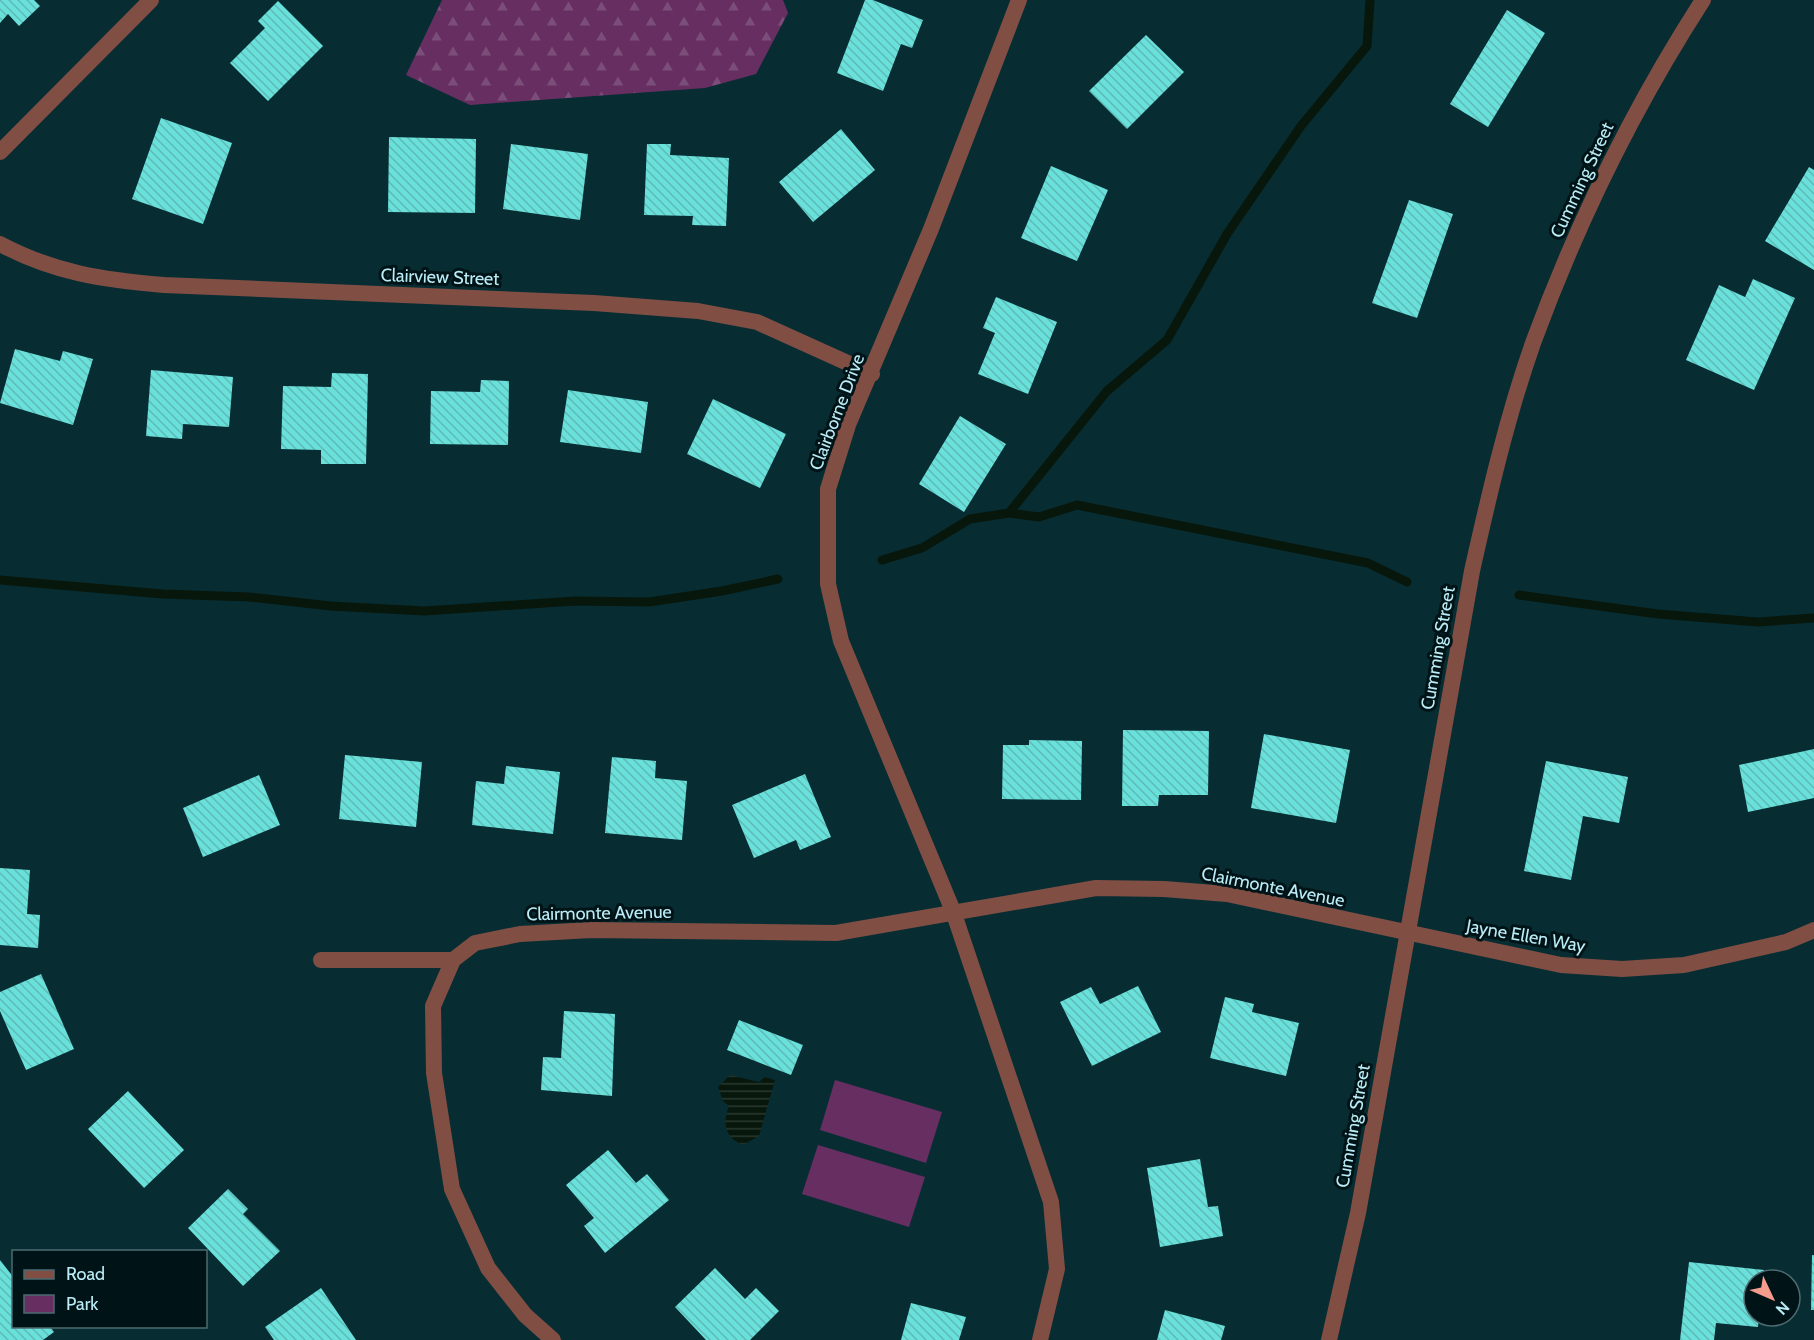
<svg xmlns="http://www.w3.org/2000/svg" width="1814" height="1340" font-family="Cabin,sans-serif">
<defs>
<pattern id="forest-firs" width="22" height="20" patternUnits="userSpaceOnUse" patternTransform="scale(1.5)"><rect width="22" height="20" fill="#672e62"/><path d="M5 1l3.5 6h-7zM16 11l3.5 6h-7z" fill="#7b4d79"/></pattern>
<pattern id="water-rules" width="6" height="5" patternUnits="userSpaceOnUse" patternTransform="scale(1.5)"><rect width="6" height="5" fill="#08170c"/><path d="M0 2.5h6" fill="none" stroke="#2a3930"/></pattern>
<pattern id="building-back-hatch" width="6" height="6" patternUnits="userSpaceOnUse" patternTransform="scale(1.5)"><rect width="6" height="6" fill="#6ae0da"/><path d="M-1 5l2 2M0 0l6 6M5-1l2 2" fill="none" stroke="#5ebab6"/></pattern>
</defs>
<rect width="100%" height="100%" fill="#072d33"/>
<path fill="url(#forest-firs)" d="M442 0H783L788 13 756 74 705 88 470 105 406 75Z"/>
<path fill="#672e62" d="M835 1080 942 1112 926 1163 820 1130Z
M818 1145 925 1177 909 1227 802 1194Z"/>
<path fill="url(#water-rules)" d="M730 1075 759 1082 765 1077 775 1080 759 1136 743 1145C725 1138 722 1124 729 1106L723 1101 718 1087Z"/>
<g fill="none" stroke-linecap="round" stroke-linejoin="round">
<path stroke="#08170c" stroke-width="9" d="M1009 513 1107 391 1167 340 1227 234 1301 126 1367 46 1370 0
M882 560 922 548 970 519 1009 513 1039 517 1077 505 1368 563 1407 582
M0 580 163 594 249 597 331 606 424 611 575 601 649 602 722 591 778 579
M1519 595 1658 614 1758 622 1814 618"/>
</g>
<path fill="url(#building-back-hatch)" d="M0 0H34L40 6 19 26 8 14 0 23Z
M865 0H873L923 20 912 48 901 44 883 91 837 73Z
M278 1 323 46 268 101 230 63 265 28 258 21Z
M1507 10 1545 33 1488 127 1450 104Z
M1146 35 1184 72 1127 129 1089 91Z
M161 118 232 143 203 224 132 199Z
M841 129 875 170 813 222 779 182Z
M389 137 476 139 475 213 388 212Z
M511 144 588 154 580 220 503 209Z
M647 144H671L670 155 729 158 726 226 692 225 693 216 644 215Z
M1051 166 1108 190 1077 261 1021 238Z
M1809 167 1814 170V270L1765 241Z
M1409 200 1453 214 1417 318 1372 303Z
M1753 279 1795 298 1754 390 1686 360 1719 285 1745 297Z
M996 297 1057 322 1028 394 978 374 995 333 983 328Z
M15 349 60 361 63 351 93 359 73 425 0 403Z
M151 370 233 377 229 427 183 424 182 439 146 436Z
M332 373 368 374 366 464H321V450L281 449 283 386 331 387Z
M481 380 509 381 508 445 430 444 431 391 480 392Z
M568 390 648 402 641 453 560 442Z
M713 399 786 434 760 488 687 454Z
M960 416 1006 444 964 512 919 484Z
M1123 730 1209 731 1208 795H1159L1158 806H1122Z
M1264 734 1350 750 1336 823 1251 808Z
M1029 740 1082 741 1081 800 1002 799 1003 745H1029Z
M1814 749V798L1748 812 1739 765Z
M345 755 422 762 416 827 339 819Z
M612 757 656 761 655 778 687 781 682 840 605 833Z
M1546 761 1628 777 1619 823 1583 816 1571 880 1524 871Z
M506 766 560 772 553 834 472 825 476 781 504 784Z
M805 774 831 837 800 850 796 840 754 858 732 805Z
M259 775 280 825 203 857 183 808Z
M0 868 30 870 27 914 40 915 38 948 0 945Z
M41 974 74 1049 26 1070 0 1011V992Z
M1138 986 1161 1032 1092 1066 1060 1002 1091 987 1100 1004Z
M1225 997 1254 1004 1252 1012 1299 1023 1286 1076 1210 1058Z
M564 1011 615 1014 612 1096 541 1090 543 1057 561 1058Z
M739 1020 803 1045 791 1075 727 1050Z
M128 1091 184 1150 144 1188 88 1129Z
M608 1150 636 1183 647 1174 669 1200 605 1253 584 1226 594 1218 566 1185Z
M1200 1159 1208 1207 1218 1206 1223 1236 1160 1247 1147 1168Z
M228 1189 248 1209 243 1214 280 1251 243 1286 188 1228Z
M1812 1255H1814V1310H1811Z
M0 1260 14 1278V1326H50L54 1332 43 1340H0Z
M1689 1262 1764 1270 1763 1280H1754V1316H1759L1758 1327 1716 1323 1714 1340H1680Z
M715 1268 745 1299 756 1288 779 1311 750 1340H706L675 1307Z
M321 1288 356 1340H274L265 1327Z
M911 1303 966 1317 959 1340H901Z
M1165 1310 1225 1326 1221 1340H1157Z"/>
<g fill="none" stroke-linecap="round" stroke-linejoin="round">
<path stroke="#814e44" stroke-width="16" d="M1019 0 931 229 848 425 828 489V584L841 641 953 911 1051 1202 1057 1269 1040 1340
M0 152 151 0
M0 244C55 273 103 280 164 285L594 303 698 311 757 322 872 374
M321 960H453
M553 1340 525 1315 488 1268 452 1189 434 1073 433 1006 453 960 475 943 520 934 591 930 836 933 1096 888 1164 889 1227 894 1561 965 1622 969 1684 965 1786 942 1814 930
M1329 1340 1358 1213 1472 571C1489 495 1507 417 1533 343 1577 223 1634 107 1703 0"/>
</g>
<g text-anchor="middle" stroke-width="6" stroke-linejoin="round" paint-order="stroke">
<g font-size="18" fill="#bbedf7" stroke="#001418">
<text transform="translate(1582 180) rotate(-65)" y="6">Cumming Street</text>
<text transform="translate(440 277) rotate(2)" y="6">Clairview Street</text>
<text transform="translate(837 412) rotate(-69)" y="6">Clairborne Drive</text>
<text transform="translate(1438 648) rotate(-80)" y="6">Cumming Street</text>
<text transform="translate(1273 887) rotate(11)" y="6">Clairmonte Avenue</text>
<text transform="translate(599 913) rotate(-1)" y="6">Clairmonte Avenue</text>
<text transform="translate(1526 936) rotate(10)" y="6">Jayne Ellen Way</text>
<text transform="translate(1353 1126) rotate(-80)" y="6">Cumming Street</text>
</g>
</g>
<rect x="12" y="1250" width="195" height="78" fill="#001418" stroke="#4b6b71" stroke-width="1.5"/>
<rect x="24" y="1270" width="30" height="9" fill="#814e44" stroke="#4b6b71" stroke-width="1.5"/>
<text x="66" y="1280" font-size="18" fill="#bbedf7">Road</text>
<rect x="24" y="1295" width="30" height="18" fill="#672e62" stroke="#4b6b71" stroke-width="1.5"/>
<text x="66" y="1310" font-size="18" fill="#bbedf7">Park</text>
<g transform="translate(1772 1298) rotate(134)"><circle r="28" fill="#001418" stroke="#4b6b71" stroke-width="1.5"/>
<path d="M0-4.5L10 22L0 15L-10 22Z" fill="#f49d8d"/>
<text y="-9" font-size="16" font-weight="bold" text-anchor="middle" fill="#bbedf7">N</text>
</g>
</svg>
